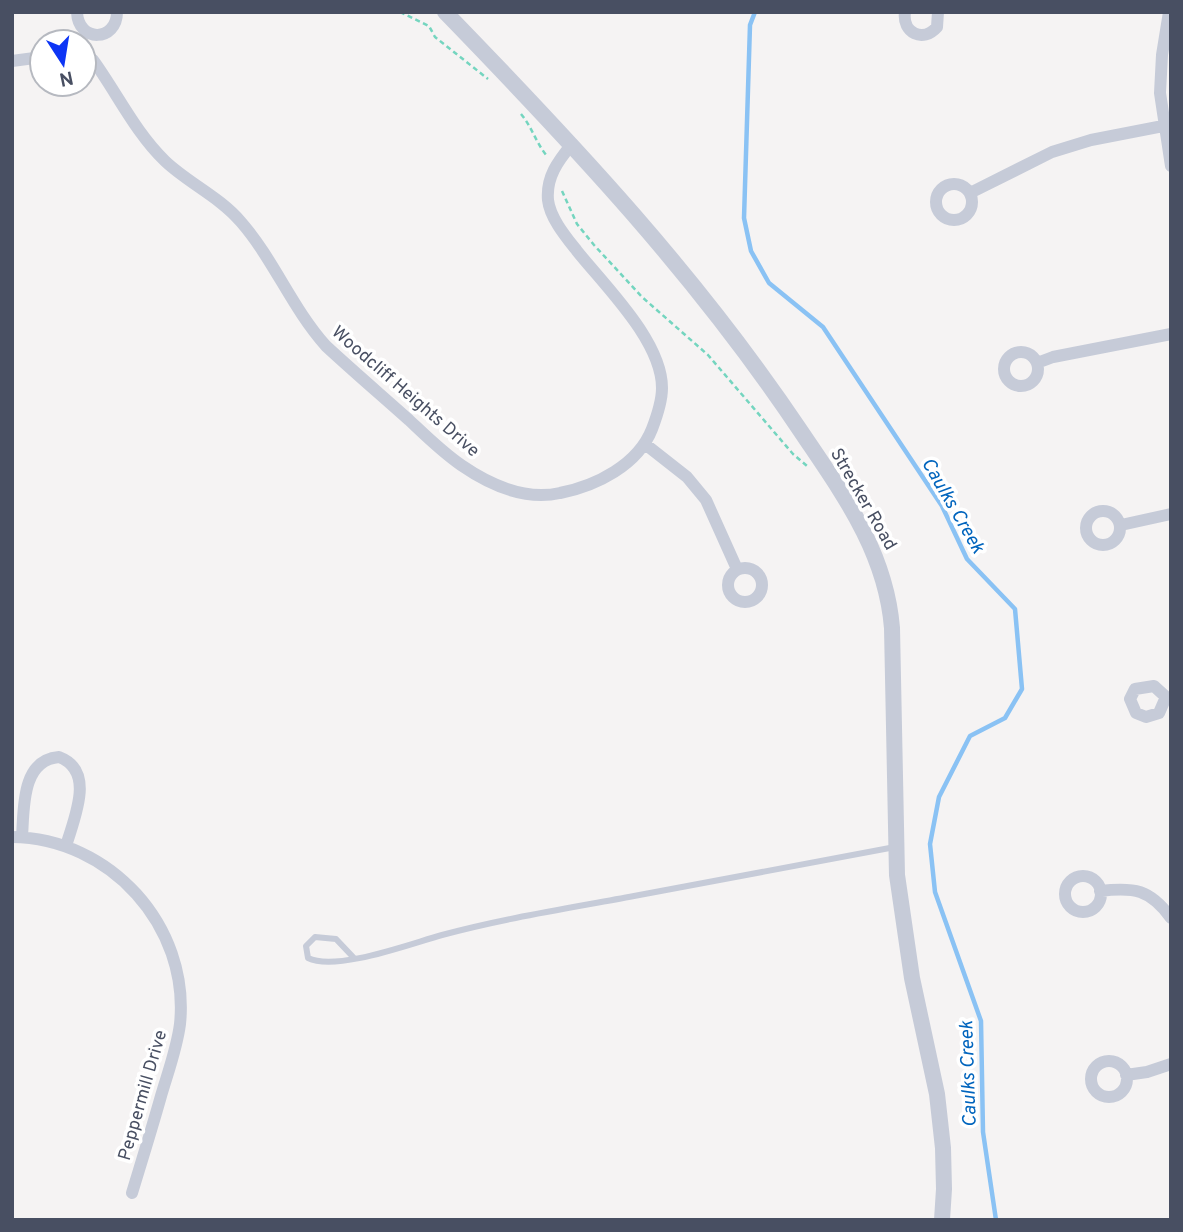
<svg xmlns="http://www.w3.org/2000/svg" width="1183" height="1232" font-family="Overpass,sans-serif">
<rect width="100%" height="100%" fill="#f5f3f3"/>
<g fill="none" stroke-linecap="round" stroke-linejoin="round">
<path stroke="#8ac2f4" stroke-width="4.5" d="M755 12 750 25 744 218 751 251 769 283 823 327 942 506 967 559 1015 609 1022 689 1005 718 970 736 939 797 930 844 935 892 981 1021 983 1132 996 1220"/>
<path stroke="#74d5bf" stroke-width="2.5" stroke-dasharray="5 3.5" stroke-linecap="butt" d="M400 12 429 26 435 37 488 79
M521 114C532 127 536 143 547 156
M562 191 577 224 594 245 642 297 708 355 793 454 807 466"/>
<path stroke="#c6cbd8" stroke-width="6" d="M354 958 336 939 315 937 306 946 308 958C336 972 412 943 442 935 505 918 570 908 634 896 721 880 808 864 895 847"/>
<path stroke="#c6cbd8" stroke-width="12" d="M77 12C78 43 117 42 117 12
M905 12C902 33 923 43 937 27L938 12
M1169 12 1162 55 1160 93 1171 166
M84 55 93 60C117 93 135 132 165 161 188 183 220 197 241 222 274 260 292 308 326 346 353 371 381 395 409 420 426 436 442 452 461 465 490 485 524 501 560 493 596 486 638 465 652 429 657 416 662 402 662 388 662 341 605 286 577 251 566 237 550 218 548 200 546 177 558 161 572 144
M12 61 42 57
M936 202a18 18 0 1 1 36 0a18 18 0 1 1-36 0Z
M970 193 1052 152 1091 140 1163 126
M1004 369a17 17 0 1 1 34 0a17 17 0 1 1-34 0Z
M1037 363 1053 357 1171 334
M645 444 687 477 706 500 737 569
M1086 528a17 17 0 1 1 34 0a17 17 0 1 1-34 0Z
M1121 525 1171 514
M728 585a17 17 0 1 1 34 0a17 17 0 1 1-34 0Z
M1154 686 1166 697 1159 713 1146 717 1136 713 1130 699 1135 689Z
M12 837C110 838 190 926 180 1024 177 1048 168 1072 161 1096 152 1128 142 1160 132 1193
M22 837C24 809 21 760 59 757 96 771 74 818 66 846
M1065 894a18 18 0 1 1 36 0a18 18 0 1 1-36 0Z
M1100 891C1134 887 1150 889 1171 918
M1091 1079a18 18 0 1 1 36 0a18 18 0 1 1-36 0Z
M1126 1075 1147 1072 1171 1064"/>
<path stroke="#c6cbd8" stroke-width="16" d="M445 12C575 146 698 277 802 433 843 494 886 552 892 628L897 875 912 978 937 1094 943 1148 944 1189 942 1220"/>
</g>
<g text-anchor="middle" stroke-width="7" stroke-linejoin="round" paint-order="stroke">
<g font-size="18" fill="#484f62" stroke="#fff">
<text transform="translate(406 391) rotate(41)" y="6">Woodcliff Heights Drive</text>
<text transform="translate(864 499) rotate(60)" y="6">Strecker Road</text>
<text transform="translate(142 1095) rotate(-74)" y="6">Peppermill Drive</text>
</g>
<g font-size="19" font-style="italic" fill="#0064bd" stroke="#fff">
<text transform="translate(954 505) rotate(60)" y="7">Caulks Creek</text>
<text transform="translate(967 1074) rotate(-92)" y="7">Caulks Creek</text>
</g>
</g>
<rect width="1183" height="1232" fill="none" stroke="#484f62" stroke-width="28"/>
<g transform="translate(63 63) rotate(168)"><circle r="33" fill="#ffffff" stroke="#b6b9c0" stroke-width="2"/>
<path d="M0-5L12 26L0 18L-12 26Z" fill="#0d35f5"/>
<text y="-10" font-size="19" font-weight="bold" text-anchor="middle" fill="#484f62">N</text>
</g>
</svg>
